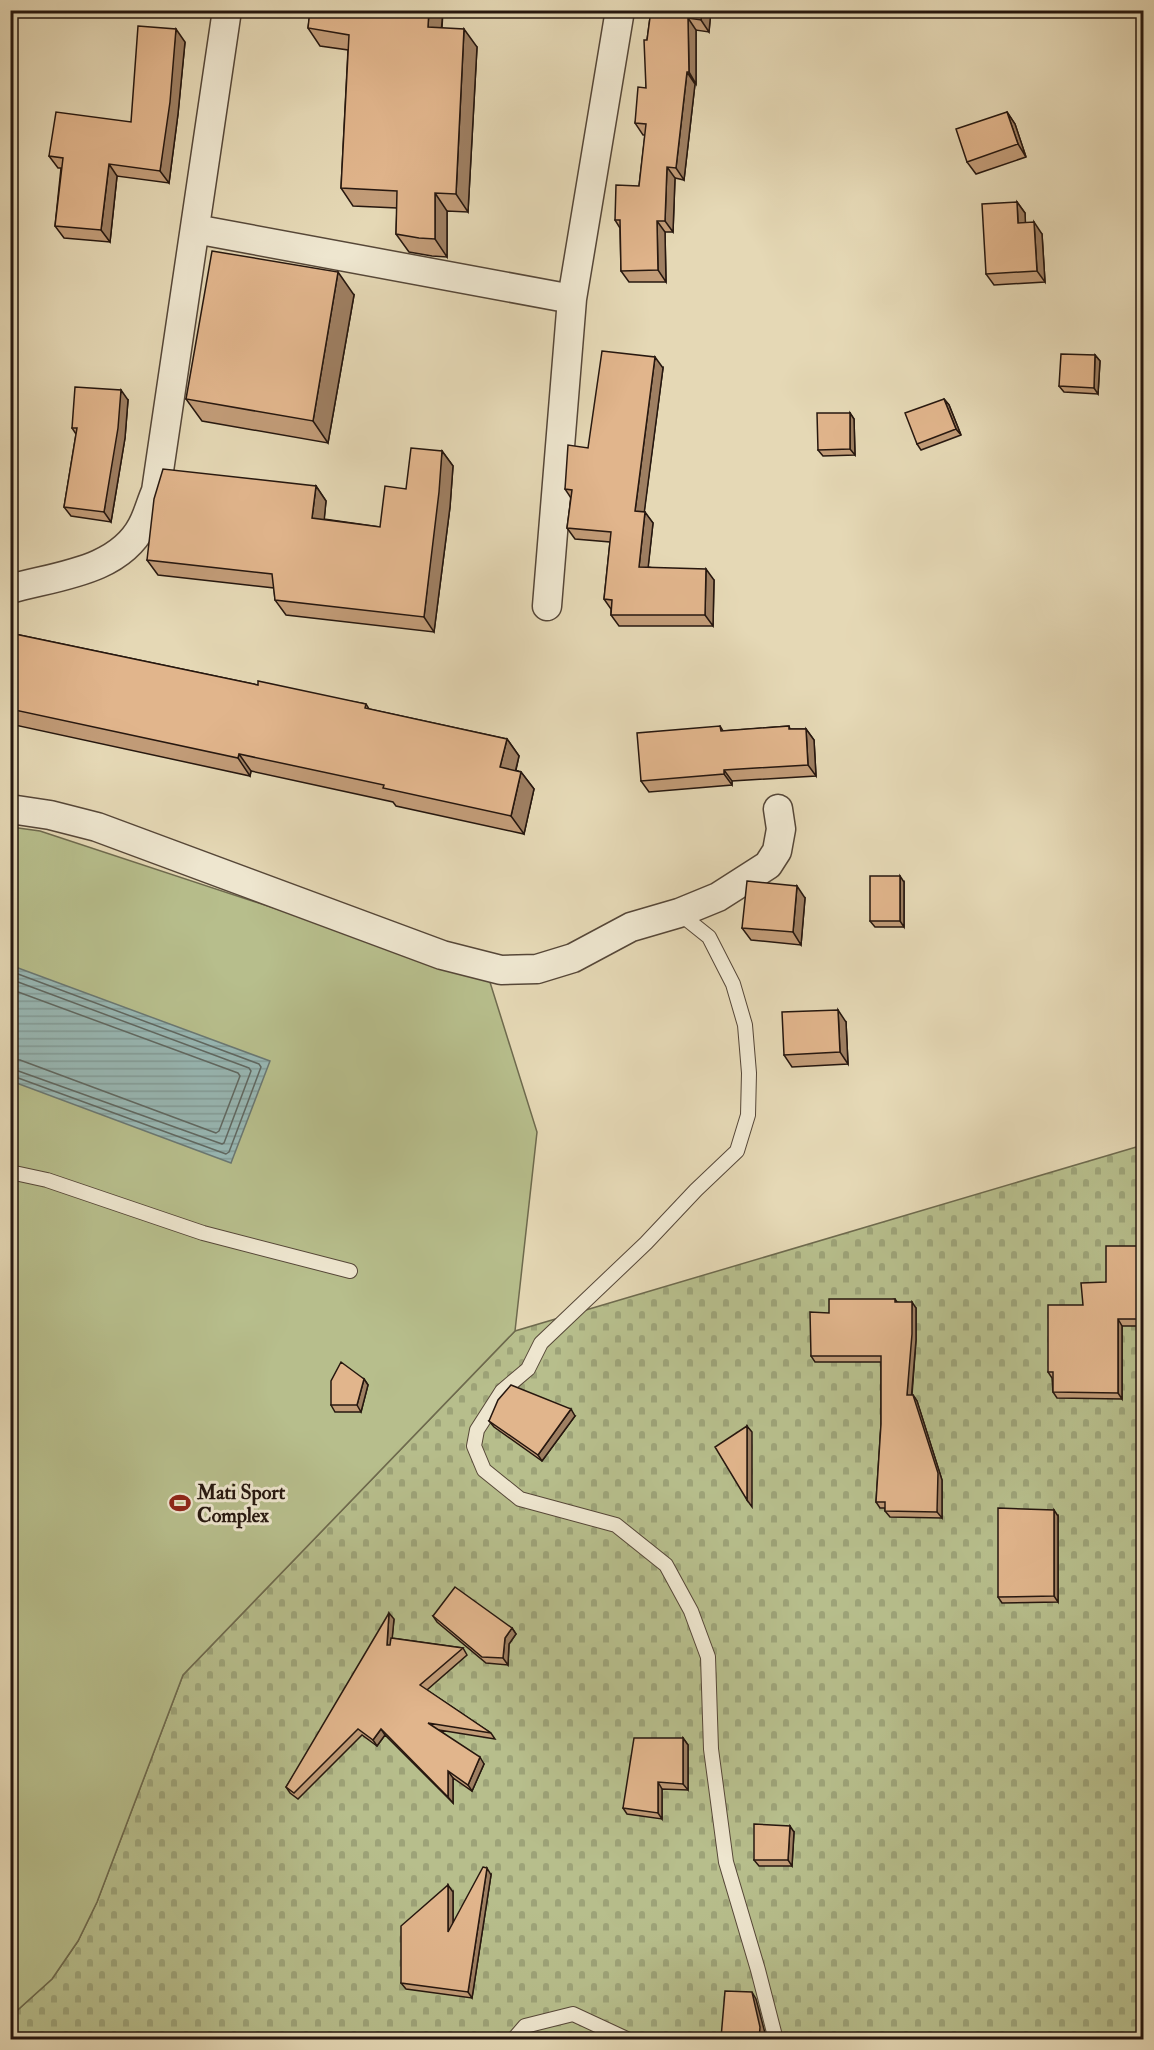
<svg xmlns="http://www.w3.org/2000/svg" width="1154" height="2050" font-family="'IM FELL Double Pica',serif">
<defs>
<pattern id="cemetery-stones" width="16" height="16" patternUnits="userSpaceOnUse" patternTransform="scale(1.5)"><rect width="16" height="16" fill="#b7be8c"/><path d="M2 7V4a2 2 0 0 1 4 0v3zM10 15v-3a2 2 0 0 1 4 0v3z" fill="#9da378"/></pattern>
<pattern id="water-rules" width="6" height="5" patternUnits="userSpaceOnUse" patternTransform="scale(1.5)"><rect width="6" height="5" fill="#98b8b5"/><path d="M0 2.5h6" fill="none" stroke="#839d9a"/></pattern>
</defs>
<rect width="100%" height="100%" fill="#e5d8b5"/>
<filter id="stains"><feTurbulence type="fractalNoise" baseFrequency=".00333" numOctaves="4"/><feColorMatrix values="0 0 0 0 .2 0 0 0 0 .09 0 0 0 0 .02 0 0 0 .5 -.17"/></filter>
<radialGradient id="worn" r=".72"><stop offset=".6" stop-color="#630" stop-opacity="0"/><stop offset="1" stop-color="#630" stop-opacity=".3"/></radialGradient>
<path fill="url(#cemetery-stones)" stroke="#6e6a4e" stroke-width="1.5" d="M1143 1145V2039L11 2040V2016L52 1979 78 1941 97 1902 183 1675 515 1331Z"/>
<path fill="#b7be8c" stroke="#6e6a4e" stroke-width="1.5" d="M11 827 40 831 489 979 537 1132 515 1331 183 1675 97 1902 78 1941 52 1979 11 2016Z"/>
<path fill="url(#water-rules)" stroke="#6a7873" stroke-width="1.5" d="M10 965 270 1061 231 1163 11 1081Z"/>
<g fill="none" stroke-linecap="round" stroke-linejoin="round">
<path stroke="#5f6862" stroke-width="1.5" d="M10 971 259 1064 261 1067 229 1152 226 1154 10 1075
M10 979 249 1068 251 1071 224 1143 222 1144 10 1068
M10 989 238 1073 240 1076 219 1131 216 1133 20 1060 10 1059"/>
<defs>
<path id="lane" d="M679 913 709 937 733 984 745 1025 749 1073 748 1115 737 1151 696 1190 646 1243 541 1343 528 1369 502 1391 477 1430 474 1446 484 1470 520 1499 616 1525 666 1565 691 1611 708 1657 711 1749 726 1862 758 1970 776 2040
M10 1172 47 1180 203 1233 350 1271
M513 2040 525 2026 573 2014 629 2040"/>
<path id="street" d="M195 229 572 299
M10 589C55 576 118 572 142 526 148 515 151 502 156 491L227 10
M547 606 572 299 620 10
M10 809 50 815 97 827 442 955 501 970 537 969 573 958 631 927 679 913 718 897 768 865 777 851 781 829 778 809"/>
</defs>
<use href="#lane" stroke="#564738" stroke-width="16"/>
<use href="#street" stroke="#564738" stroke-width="31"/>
<use href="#lane" stroke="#eee6cf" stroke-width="14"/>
<use href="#street" stroke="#eee6cf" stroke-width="28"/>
</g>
<path fill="#c29c78" stroke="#26170f" stroke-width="1.5" d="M307 10H443L442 28 477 47 468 212 447 211V257L432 256 409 252 396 234 397 208 353 206 341 188 348 50 320 46 308 28 310 14Z
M651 10H711L709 32 696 30V84H695L684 180 675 178 673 232H665L666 282H629L621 271 620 228 615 220 639 186 645 135H643L635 123 646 88 647 40Z
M185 42 178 114 169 183 117 176 110 242 64 238 55 226 61 168H58L49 156 131 122Z
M1007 112 1015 124 1026 157 976 174 967 162Z
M1017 202 1025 213V223L1042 234 1045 282 994 285 986 274Z
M354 295 328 443 202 421 186 399Z
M1095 355 1100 361 1098 394 1064 392 1059 386Z
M663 368 644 512 653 523 648 567 714 580 713 626H619L611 615V609L604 599 610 542 575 539 567 528 571 498 565 489 588 448Z
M944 399 949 405 961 435 921 450 917 444Z
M128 400 125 438 111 522 71 516 64 507 76 434 72 428Z
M850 413 854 419 855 455 823 456 818 450Z
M442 451 453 466 450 507 434 632 286 615 275 600 274 588 158 575 147 560 316 486 326 501 324 519 380 527 406 489Z
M10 633 258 685 366 704 369 709 507 739 519 756 516 770 521 772 534 789 524 834 396 806 393 802 251 771 250 776 10 724Z
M720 726 723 731 789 726 790 729H806L814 740 816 776 732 781V785L649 792 641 781Z
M904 882V927H875L870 921Z
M805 898 801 945 751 940 742 928Z
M846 1022 848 1064 792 1067 784 1055Z
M1143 1251V1326H1122V1399L1057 1398 1053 1392 1052 1378 1048 1372 1083 1305 1106 1282Z
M895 1299 897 1302 916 1308V1340L912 1395H913L917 1401 942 1480V1518L890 1517 885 1511V1508H880L876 1502 881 1424V1362H815L811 1356 829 1313Z
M364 1379 368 1385 361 1412H335L331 1405Z
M575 1416 542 1461 494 1427 489 1421Z
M1058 1516V1602L1002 1603 998 1597Z
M433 1616 512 1628 516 1634 509 1644 508 1665 486 1663 437 1622Z
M394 1619 392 1638 463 1648 467 1655 427 1690 491 1733 495 1739 439 1730 484 1764 472 1791 453 1778V1803L385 1735 377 1746 362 1735 298 1799 290 1793 286 1787Z
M683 1738 688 1745V1790L662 1789V1819L627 1814 623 1808Z
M794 1832 792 1866H759L754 1860Z
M491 1875 472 1998 406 1989 401 1983 453 1892V1923Z"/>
<path fill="#9e7f62" stroke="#26170f" stroke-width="1.5" d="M429 10H443L440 45 428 27Z
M702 10H711L709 32 701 20Z
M688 18 696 30V84L689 72Z
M176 29 185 42 178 114 169 183 160 171Z
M464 29 477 47 468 212 456 194Z
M687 72 695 84 684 180 676 168Z
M1007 112 1015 124 1026 157 1018 144Z
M109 164 117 176 110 242 101 230Z
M667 167 675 178 673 232 665 221Z
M435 193 447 211V257L435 239Z
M1017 202 1025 213 1026 234 1018 223Z
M657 221 665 232 666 282 658 270Z
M1034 222 1042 234 1045 282 1037 271Z
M338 272 354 295 328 443 313 421Z
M1095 355 1100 361 1098 394 1094 388Z
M655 357 663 368 643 522 635 511Z
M121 390 128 400 125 438 111 522 104 512Z
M944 399 949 405 961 435 956 429Z
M850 413 854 419 855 455 850 449Z
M442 451 453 466 450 507 434 632 424 617Z
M316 486 326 501 323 533 312 518Z
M645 512 653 523 647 578 639 567Z
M706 569 714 580 713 626 705 615Z
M806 729 814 740 816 776 808 765Z
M507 739 519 756 512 785 500 767Z
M239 754 251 771 250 776 238 758Z
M724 770 732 781V785L724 774Z
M521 772 534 789 524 834 511 816Z
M900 876 904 882V927L900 921Z
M797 886 805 898 801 945 793 932Z
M838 1010 846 1022 848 1064 840 1052Z
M912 1302 916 1308V1340L911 1401 907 1395Z
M1118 1319 1122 1326V1399L1118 1393Z
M364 1379 368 1385 361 1412 357 1405Z
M913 1395 917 1401 942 1480V1518L937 1512Z
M571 1409 575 1416 542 1461 538 1455Z
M747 1426 752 1432V1507L747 1500Z
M1054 1510 1058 1516V1602L1054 1596Z
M389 1613 394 1619 391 1651 387 1645Z
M512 1628 516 1634 509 1644 508 1665 503 1658 505 1638Z
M381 1729 385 1735 377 1746 373 1740Z
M683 1738 688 1745V1790L683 1784Z
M480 1757 484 1764 472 1791 468 1785Z
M448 1771 453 1778V1803L448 1797Z
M658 1782 662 1789V1819L658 1813Z
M790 1826 794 1832 792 1866 788 1860Z
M487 1868 491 1875 472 1998 468 1992Z
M448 1885 453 1892V1938L448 1932Z
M752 1992 756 1999 765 2033 764 2040H759Z"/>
<path fill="#e1b58c" stroke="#26170f" stroke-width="1.5" d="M310 10H429L428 27 464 29 456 194 435 193V239L419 238 396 234 397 191 341 188 349 35 308 28Z
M651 10H702L701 20 688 18 689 72H687L676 168 667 167 665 221H657L658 270 621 271 620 220H615L616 185 639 186 646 124 635 123 638 87 646 88 644 40H647Z
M138 26 176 29 170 102 160 171 109 164 101 230 55 226 63 158 49 156 56 112 131 122Z
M1007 112 1018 144 967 162 956 129Z
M1017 202 1018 223 1034 222 1037 271 986 274 982 204Z
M212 251 338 272 313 421 186 399Z
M602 351 655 357 635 511 645 512 639 567 706 569 705 615H611L612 600 604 599 611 532 567 528 572 490 565 489 568 445 588 448Z
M1061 354 1095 355 1094 388 1059 386Z
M75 387 121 390 118 428 104 512 64 507 77 428H72Z
M944 399 956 429 917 444 905 413Z
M817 413H850V449L818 450Z
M411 448 442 451 439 492 424 617 275 600 272 574 147 560 154 499 163 469 316 486 312 518 380 527 385 486 406 489Z
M10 633 258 685V681L366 704 365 708 507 739 500 767 521 772 511 816 383 788 384 785 239 754 238 758 10 709Z
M720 726 721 731 789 726V729H806L808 765 724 770V774L641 781 637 733Z
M870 876H900V921H870Z
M747 881 797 886 793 932 742 928Z
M838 1010 840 1052 784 1055 782 1012Z
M1106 1246H1140V1252H1143V1309H1142V1319H1118V1393L1053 1392V1372H1048V1305H1083L1081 1283 1106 1282Z
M829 1299H895V1302H912V1334L907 1395H913L938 1473 937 1512 885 1511V1502H876L881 1424V1356H811L810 1312 829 1313Z
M341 1362 364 1379 357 1405H331V1381Z
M511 1385 571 1409 538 1455 489 1421 498 1400Z
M747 1426V1500L715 1447Z
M998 1508 1054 1510V1596L998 1597Z
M455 1587 512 1628 505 1638 503 1658 482 1657 433 1616Z
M389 1613 387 1645H390L391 1638 463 1648 420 1685 491 1733 428 1723 480 1757 468 1785 448 1771V1797L381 1729 373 1740 358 1729 294 1793 286 1787Z
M1143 1615V1659H1141L1139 1616Z
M634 1738H683V1784L658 1782V1813L623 1808Z
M754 1824 790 1826 788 1860H754Z
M483 1867 487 1868 468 1992 401 1983V1926L448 1885V1932Z
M725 1991 752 1992 760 2027 759 2040H734L721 2038Z
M397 2034 398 2040H393Z"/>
<defs>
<symbol id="stadium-bare" viewBox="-9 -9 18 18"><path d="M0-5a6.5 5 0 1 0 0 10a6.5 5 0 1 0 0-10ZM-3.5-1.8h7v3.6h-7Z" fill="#8f2418" stroke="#eee6cf" stroke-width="2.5" paint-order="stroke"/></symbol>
</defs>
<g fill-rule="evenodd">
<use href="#stadium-bare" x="165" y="1488" width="30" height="30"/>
</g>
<g text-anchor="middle" stroke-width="6" stroke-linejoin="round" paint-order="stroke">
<g font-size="20" font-weight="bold" fill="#26170f" stroke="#eee6cf" text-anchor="start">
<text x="197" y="1499">Mati Sport<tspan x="197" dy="23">Complex</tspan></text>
</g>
</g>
<rect width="1154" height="2050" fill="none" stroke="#e5d8b5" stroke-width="36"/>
<rect x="12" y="12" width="1130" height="2026" fill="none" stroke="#26170f" stroke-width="3"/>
<rect x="18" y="18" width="1118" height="2014" fill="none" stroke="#26170f" stroke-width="1.5"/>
<rect width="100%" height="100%" filter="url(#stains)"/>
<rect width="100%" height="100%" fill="url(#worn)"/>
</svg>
